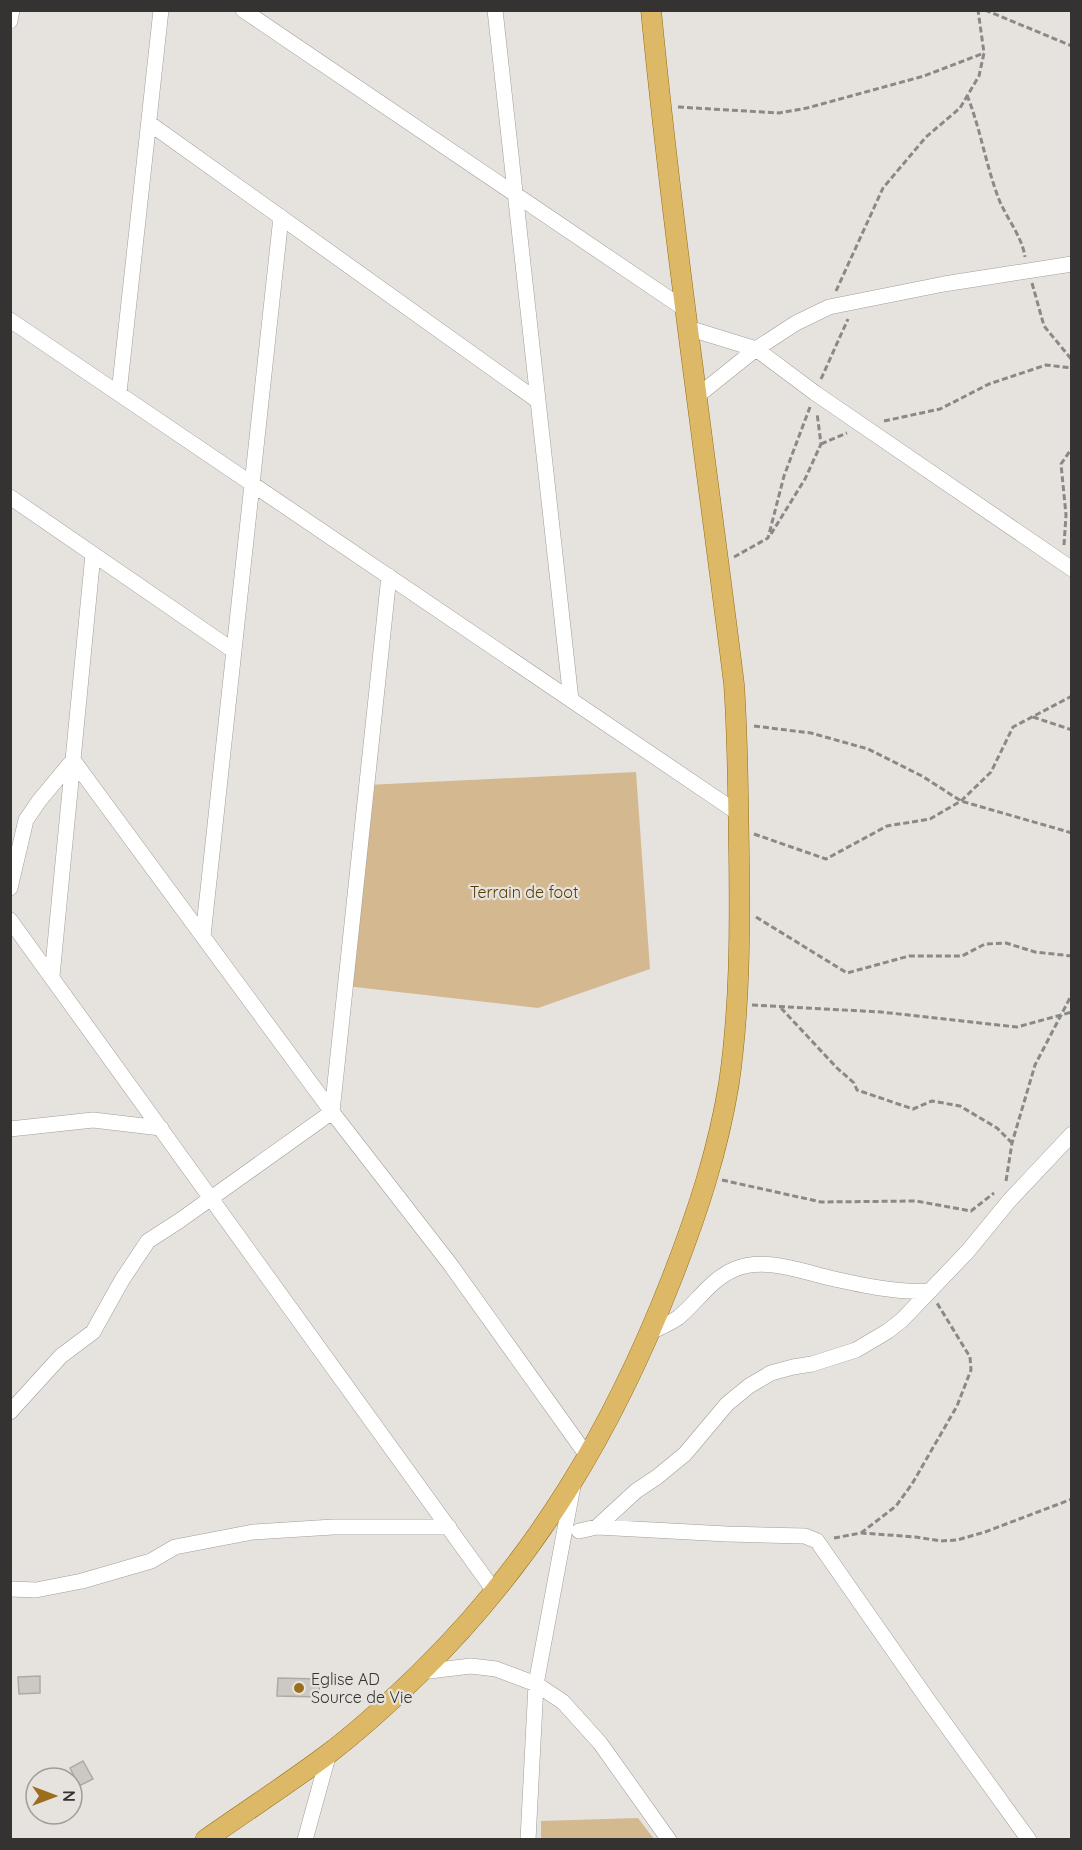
<svg xmlns="http://www.w3.org/2000/svg" width="1082" height="1850" font-family="Quicksand,sans-serif">
<rect width="100%" height="100%" fill="#e6e3de"/>
<path fill="#d4b990" d="M636 772 650 969 538 1008 346 986 367 785Z
M638 1818 654 1839H541V1821Z"/>
<path fill="#ccc8c3" stroke="#adaaa5" stroke-width="1.5" d="M40 1676V1693L19 1694 18 1677Z
M278 1678 320 1679 319 1697 277 1696Z
M83 1761 93 1779 79 1786 70 1768Z"/>
<g fill="none" stroke-linecap="round" stroke-linejoin="round">
<defs>
<path id="minor" d="M243 10 686 310
M495 10 571 700
M10 21 12 10
M149 123 538 401
M10 320 738 813
M688 328 756 349 815 393 1072 569
M119 393 161 10
M696 397 756 349 796 323 829 307 944 284 1072 264
M10 497 234 651
M10 888 26 820 39 801 73 760 332 1112 450 1264 588 1457
M10 920 495 1592
M203 936 281 217
M52 976 93 554
M10 1129 93 1120 161 1128
M651 1332C661 1327 671 1323 679 1317 698 1301 711 1279 735 1269 765 1257 800 1271 830 1278 861 1285 897 1293 930 1291
M10 1412 61 1356 93 1332 122 1280 148 1241 179 1221 332 1112 389 576
M597 1527 727 1534 805 1536 817 1541 928 1700 1029 1840
M579 1531 597 1527 636 1491 657 1477 685 1454 727 1404 749 1386 771 1373 793 1367 812 1364 856 1350 888 1331 902 1320 968 1251 1009 1201 1072 1134
M10 1589 36 1590 82 1581 151 1561 175 1547 253 1532 333 1527H449
M421 1672 471 1666 496 1669 536 1684 563 1702 600 1743 669 1840
M305 1840 329 1753
M528 1840 536 1684 573 1486"/>
<path id="major" d="M205 1840C246 1811 288 1784 328 1754 360 1730 390 1702 419 1674 536 1560 613 1429 672 1278 697 1214 718 1151 729 1083 740 1007 740 930 739 853 738 797 738 740 734 684 706 460 673 236 651 10"/>
</defs>
<use href="#minor" stroke="#a19e99" stroke-width="16"/>
<use href="#major" stroke="#946c12" stroke-width="21"/>
<path stroke="#8b8986" stroke-width="3" stroke-dasharray="6 3" stroke-linecap="butt" d="M985 10 1072 46
M967 95C981 130 986 167 1000 202 1008 220 1022 237 1025 257
M678 107 779 113 807 108 924 76 984 53
M1032 283 1044 326 1072 360
M836 291 883 188 926 137 960 108 979 76 984 53 978 10
M821 379 848 319
M884 421 940 409 989 384 1046 365 1072 368
M821 444 847 433
M771 534 805 479 821 444 817 413
M1064 545 1066 515 1061 464 1072 448
M734 557 768 538 784 476 810 407
M1033 717 1072 730
M754 726 811 733 868 749 922 776 961 801 1072 833
M754 834 826 859 887 826 930 819 961 801 991 772 1013 727 1072 696
M756 917 847 973 909 956H962L985 944 1006 943 1035 952 1072 956
M752 1005 881 1012 1017 1027 1072 1012
M781 1008 837 1068 854 1083 857 1090 913 1109 932 1101 960 1106 997 1128 1012 1143
M722 1180 821 1202 916 1201 971 1211 994 1193
M1006 1181 1012 1143 1035 1065 1072 994
M861 1533 896 1506 912 1484 957 1406 971 1370 970 1357 937 1303
M834 1538 861 1533 916 1537 941 1541 957 1540 985 1532 1072 1499"/>
<use href="#minor" stroke="#fff" stroke-width="15"/>
<use href="#major" stroke="#ddb967" stroke-width="20"/>
</g>
<circle fill="#9b6e1e" stroke="#e6e3de" stroke-width="2" cx="299" cy="1688" r="6"/>
<g text-anchor="middle" stroke-width="4.5" stroke-linejoin="round" paint-order="stroke">
<g font-size="16" fill="#583b02" stroke="#e6e3de">
<text x="524" y="898">Terrain de foot</text>
</g>
<g font-size="16" fill="#343331" stroke="#e6e3de" text-anchor="start">
<text x="311" y="1685">Eglise AD<tspan x="311" dy="18">Source de Vie</tspan></text>
</g>
</g>
<rect width="1082" height="1850" fill="none" stroke="#343331" stroke-width="24"/>
<g transform="translate(54 1796) rotate(90)"><circle r="28" fill="#e6e3de" stroke="#9f9d99" stroke-width="1.5"/>
<path d="M0-4.5L10 22L0 15L-10 22Z" fill="#9b6e1e"/>
<text y="-9" font-size="16" font-weight="bold" text-anchor="middle" fill="#343331">N</text>
</g>
</svg>
